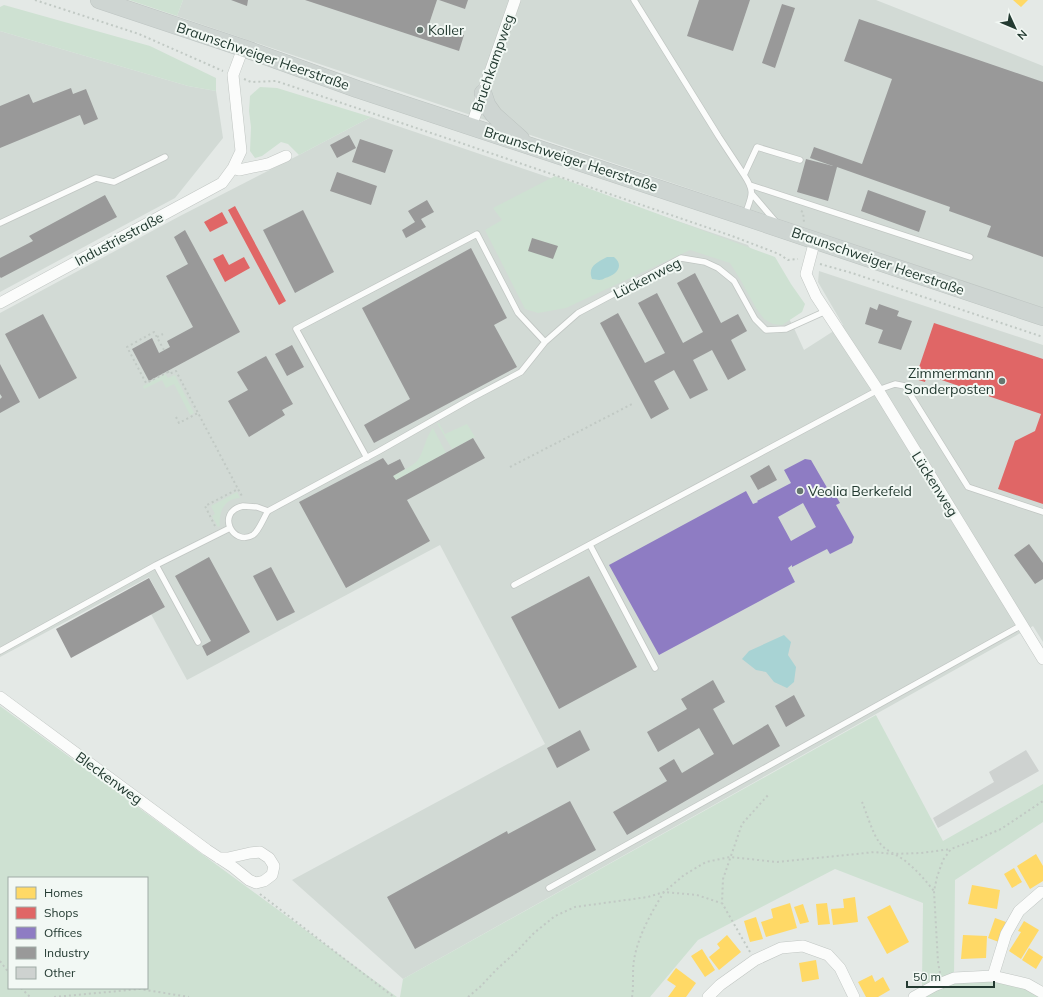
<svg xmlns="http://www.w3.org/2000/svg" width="1043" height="997" font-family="Mulish,sans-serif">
<rect width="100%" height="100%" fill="#e4e9e6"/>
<path fill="#d2dad5" d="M183 0H876L1043 66V308L177 16Z
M0 31 188 86 216 91 223 138 175 198 0 292Z
M371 117 748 245 793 326 804 350 843 325 818 282 819 271 1043 345V642L1033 626 403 979 292 880 545 744 440 545 187 680 151 614 165 607 149 577 0 657V313L180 216 299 155Z"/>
<path fill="#cee1d2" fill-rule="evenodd" d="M129 0H183L177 16Z
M4 5 150 46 216 78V91L188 86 0 31V7Z
M260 87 277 88 371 117 299 155 288 144 281 142 262 156 255 158 250 151 251 127 249 111 250 96Z
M555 176 775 257 791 284 805 304 802 312 782 325 773 324 764 319 756 308 740 279 730 263 690 250 566 308 538 313 525 309 485 230 502 220 493 208Z
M165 374 168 378 175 375 194 413 190 415 174 384 166 388 162 380 144 389 143 386Z
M437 423H439L445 434 467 424 475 437 452 449Z
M433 428 446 453 396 480 393 476C401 471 412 467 418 460 424 451 426 436 433 428Z
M237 492 240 498C225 498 218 512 220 526L218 527 212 516 215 514 211 506Z
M0 706 397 997H0ZM9 878H147V988H9Z
M876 715 943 841 1043 784V822L955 880 954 978 992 976 1043 995V997H927L924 992 922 984 923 903 835 869 698 940 650 997H400L403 979Z"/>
<path fill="#a8d3d4" d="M607 257H614C625 266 616 275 605 278 604 279 601 280 599 280 597 280 595 279 592 279 587 266 598 262 607 257Z
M784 635 791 642 788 655 796 667 794 682 787 688 774 682 766 672 756 670 742 659 749 651Z"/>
<path fill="#ffd966" d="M1013 0H1028L1021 7Z
M1036 854 1043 866V881L1030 889 1017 866Z
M1014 868 1022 882 1012 888 1004 874Z
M972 885 1000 890 997 909 968 904Z
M855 897 858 922 833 925 831 909 844 908 843 899Z
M790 903 797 928 766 937 761 922 773 918 771 909Z
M827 903 830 924 818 925 816 904Z
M803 904 809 922 800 924 794 907Z
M890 905 909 942 887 954 867 917Z
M756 917 763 939 750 942 744 921Z
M995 918 1006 922 999 942 988 938Z
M1024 921 1039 930 1021 959 1009 951 1021 932 1018 931Z
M727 935 741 952 719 970 709 957 720 948 717 944Z
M963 935 987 936 986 958 961 959Z
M1029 948 1043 957 1036 969 1022 960Z
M702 949 715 970 705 977 691 956Z
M816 960 819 979 802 982 799 963Z
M676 968 696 983 686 997H668L676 986 667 980Z
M872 975 875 982 883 977 890 990 878 997H866L858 982Z"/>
<path fill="#e06666" d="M235 206 286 301 279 305 228 210Z
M222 212 228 223 210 232 204 222Z
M223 254 229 265 244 257 250 268 225 282 213 259Z
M934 323 1043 359V504L998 489 1015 441 1035 431 1041 414 927 375 925 382 915 379Z"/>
<path fill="#8e7cc3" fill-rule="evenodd" d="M805 459 811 460 833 498 836 496 840 503 836 505 854 537 852 543 830 554 827 549 792 567V565L788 568 795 582 659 655 609 565 746 491 753 504 758 502 757 501 791 483 784 470ZM803 503 816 527 791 541 778 517Z"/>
<path fill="#999" d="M231 0H248L247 6Z
M305 0H437L429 24 464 35 459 51Z
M439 0H468L465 9Z
M699 0H750L733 51 687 36Z
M782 4 795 8 775 68 762 63Z
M859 19 1043 82V257L987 237 991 226 949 211 950 207 837 167 828 201 797 192 806 159 833 166 810 158 814 147 862 164 892 79 844 61Z
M71 88 73 94 86 89 98 119 84 125 80 115 0 148V106L29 94 33 103Z
M349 135 356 148 337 158 330 145Z
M360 139 393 150 385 173 352 162Z
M337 172 377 186 371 205 330 191Z
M868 190 926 211 919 232 861 211Z
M105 195 117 217 1 278 0 277V258L33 241 29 236Z
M427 200 434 212 421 219 426 227 406 238 402 230 415 222 408 211Z
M303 210 334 272 295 293 263 230Z
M185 230 240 332 149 381 132 349 152 338 159 353 170 347 167 341 193 327 166 276 188 264 174 237Z
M532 238 558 246 553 259 528 251Z
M471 248 507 318 494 325 517 367 374 443 364 425 410 399 362 308Z
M695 273 721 323 738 314 747 331 731 340 746 370 728 380 712 350 693 360 708 390 690 399 674 370 654 381 669 409 651 419 600 323 618 313 645 363 665 353 638 303 657 293 683 343 703 332 677 283Z
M879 304 899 311 897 316 912 321 901 350 878 343 883 330 865 324 870 307 877 310Z
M43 314 77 378 39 399 5 334Z
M292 345 304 367 287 376 275 354Z
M266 356 293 404 282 410 285 415 249 437 228 401 248 390 237 372Z
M0 364 20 402 0 413V399L2 397 0 394Z
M473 438 485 458 407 500 430 541 346 588 299 502 383 458 388 465 400 459 405 469 393 476 396 480Z
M769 465 777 480 758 490 750 476Z
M1029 544 1043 563V579L1035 584 1014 555Z
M209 557 250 632 207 656 202 646 211 641 175 576Z
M271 567 295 612 277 621 253 576Z
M589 576 637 667 559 709 511 617Z
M149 578 165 607 71 658 56 629Z
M713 680 725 702 713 709 733 745 768 724 780 746 627 835 613 812 667 781 659 768 674 759 682 773 714 754 699 728 658 752 647 732 687 709 681 699Z
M794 695 805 716 786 727 775 706Z
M580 730 590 750 557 768 547 748Z
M570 801 596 850 415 949 387 897 507 831 508 834Z"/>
<path fill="#ced2d0" d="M1026 750 1039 771 938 828 933 818 994 782 989 772Z"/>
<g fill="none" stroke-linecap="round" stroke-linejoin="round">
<defs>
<path id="lane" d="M634 0 719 137 744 175
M750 185 970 257
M752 194 776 222
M745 215C751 196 756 193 744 175L757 147 800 160
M0 223 96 178 114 182 165 157
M367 458 296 329 477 234 518 313 545 342
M243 506 257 507 268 511C264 517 259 531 253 535 233 547 215 512 243 506Z
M268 511 379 451 472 398 521 372 545 342 578 313 681 258 705 262 718 268 734 281 755 319 766 330 786 329 826 311
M590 545 655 668
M156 565 198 642
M514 585 878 390 895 384 905 386 968 487 1043 512
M0 651 156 565 230 528
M549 888 1022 625"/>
<path id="street" d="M471 127 515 0
M233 168 239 170 268 164 286 156
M815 240 806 274 816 296 878 390 1043 659
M0 303 222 183 233 168 241 151 233 75 243 48
M0 697 207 850 233 867 249 880 256 883 264 881 272 875 274 866 269 858 260 852 250 853 228 858H219
M993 976 1027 984 1041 992
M708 997 720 985 755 960 781 948 803 946 828 955 840 968 854 997
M914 997 934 986 954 978 993 976 1006 934 1019 911 1041 892"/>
<path id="primary" d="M99 0 243 48 357 89 745 217 1043 317
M483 93 487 105 494 115 521 139"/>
</defs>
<use href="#lane" stroke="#c1c6c3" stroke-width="7"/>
<use href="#street" stroke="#c1c6c3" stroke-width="12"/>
<use href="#primary" stroke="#bdc4c1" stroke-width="18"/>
<path stroke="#c1c9c4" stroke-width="2" stroke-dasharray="2 3" stroke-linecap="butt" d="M35 0 139 34 223 71
M244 79 251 82 276 81 464 144 732 236 779 254 788 260 798 259
M801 211 803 212 804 222
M820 264 852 273 1043 337
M157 337 163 334
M164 350 154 332 127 347 146 383 168 372
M168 371 169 374 176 371 238 489
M176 417 179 423 198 413
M510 467 634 403
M215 526 205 506 238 489 243 498
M862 802C867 814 872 832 879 842 885 851 896 854 904 860 916 869 925 880 934 891
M260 894 394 997
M750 952 722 903 723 879 742 824 769 794
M0 961 9 973
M940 973 938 962 934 891 937 877 943 860 951 849 975 840 1001 829 1043 801
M21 988 30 997
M54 997 140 989 189 997
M468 997 480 987 497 969 517 951 534 933 555 916 575 907 648 897 664 892 684 875 706 862 730 857 777 862 875 852 892 854 921 853 951 849
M632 997C634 985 632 972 634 960 638 936 651 913 664 892L697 895 721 903"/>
<use href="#lane" stroke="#fbfcfb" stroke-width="5.5"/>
<use href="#street" stroke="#fbfcfb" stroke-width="11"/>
<use href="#primary" stroke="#ced5d2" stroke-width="17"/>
</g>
<g fill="#677770" stroke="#f2f8f4" stroke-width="1.5">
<circle cx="420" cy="30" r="4"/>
<circle cx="1002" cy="381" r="4"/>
<circle cx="800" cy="491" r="4"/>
</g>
<g text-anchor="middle" stroke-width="4" stroke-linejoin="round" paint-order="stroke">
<g font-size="14" fill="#233a31" stroke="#f2f8f4" text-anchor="start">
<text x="428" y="35">Koller</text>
<text x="994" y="378" text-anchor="end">Zimmermann<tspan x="994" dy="16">Sonderposten</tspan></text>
<text x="808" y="496">Veolia Berkefeld</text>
</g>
<g font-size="14" fill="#233a31" stroke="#f2f8f4">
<text transform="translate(263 56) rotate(19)" y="5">Braunschweiger Heerstraße</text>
<text transform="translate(493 63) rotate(-71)" y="5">Bruchkampweg</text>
<text transform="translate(571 159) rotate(18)" y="5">Braunschweiger Heerstraße</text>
<text transform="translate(119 239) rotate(-28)" y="5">Industriestraße</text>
<text transform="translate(878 261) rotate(19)" y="5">Braunschweiger Heerstraße</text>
<text transform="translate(647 278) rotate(-27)" y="5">Lückenweg</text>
<text transform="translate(935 484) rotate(58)" y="5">Lückenweg</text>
<text transform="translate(109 778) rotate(36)" y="5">Bleckenweg</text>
</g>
</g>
<rect x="8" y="877" width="140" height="112" fill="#f2f8f4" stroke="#9faca6"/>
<rect x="16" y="887" width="20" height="12" fill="#ffd966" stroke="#9faca6"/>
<text x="44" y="897" font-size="12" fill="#233a31">Homes</text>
<rect x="16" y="907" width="20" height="12" fill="#e06666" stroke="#9faca6"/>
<text x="44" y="917" font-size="12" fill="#233a31">Shops</text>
<rect x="16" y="927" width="20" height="12" fill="#8e7cc3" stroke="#9faca6"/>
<text x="44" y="937" font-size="12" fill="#233a31">Offices</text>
<rect x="16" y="947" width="20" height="12" fill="#999999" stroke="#9faca6"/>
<text x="44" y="957" font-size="12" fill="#233a31">Industry</text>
<rect x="16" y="967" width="20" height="12" fill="#ced2d0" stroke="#9faca6"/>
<text x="44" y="977" font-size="12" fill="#233a31">Other</text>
<g transform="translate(1015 28) rotate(134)" stroke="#f2f8f4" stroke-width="3" paint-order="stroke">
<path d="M0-3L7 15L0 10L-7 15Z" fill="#233a31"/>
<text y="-6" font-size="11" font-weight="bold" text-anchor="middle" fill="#233a31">N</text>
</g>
<path d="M907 981v6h87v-6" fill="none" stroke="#233a31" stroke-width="2"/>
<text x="913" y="981" font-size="12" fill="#233a31" stroke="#f2f8f4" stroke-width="3" paint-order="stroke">50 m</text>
</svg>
